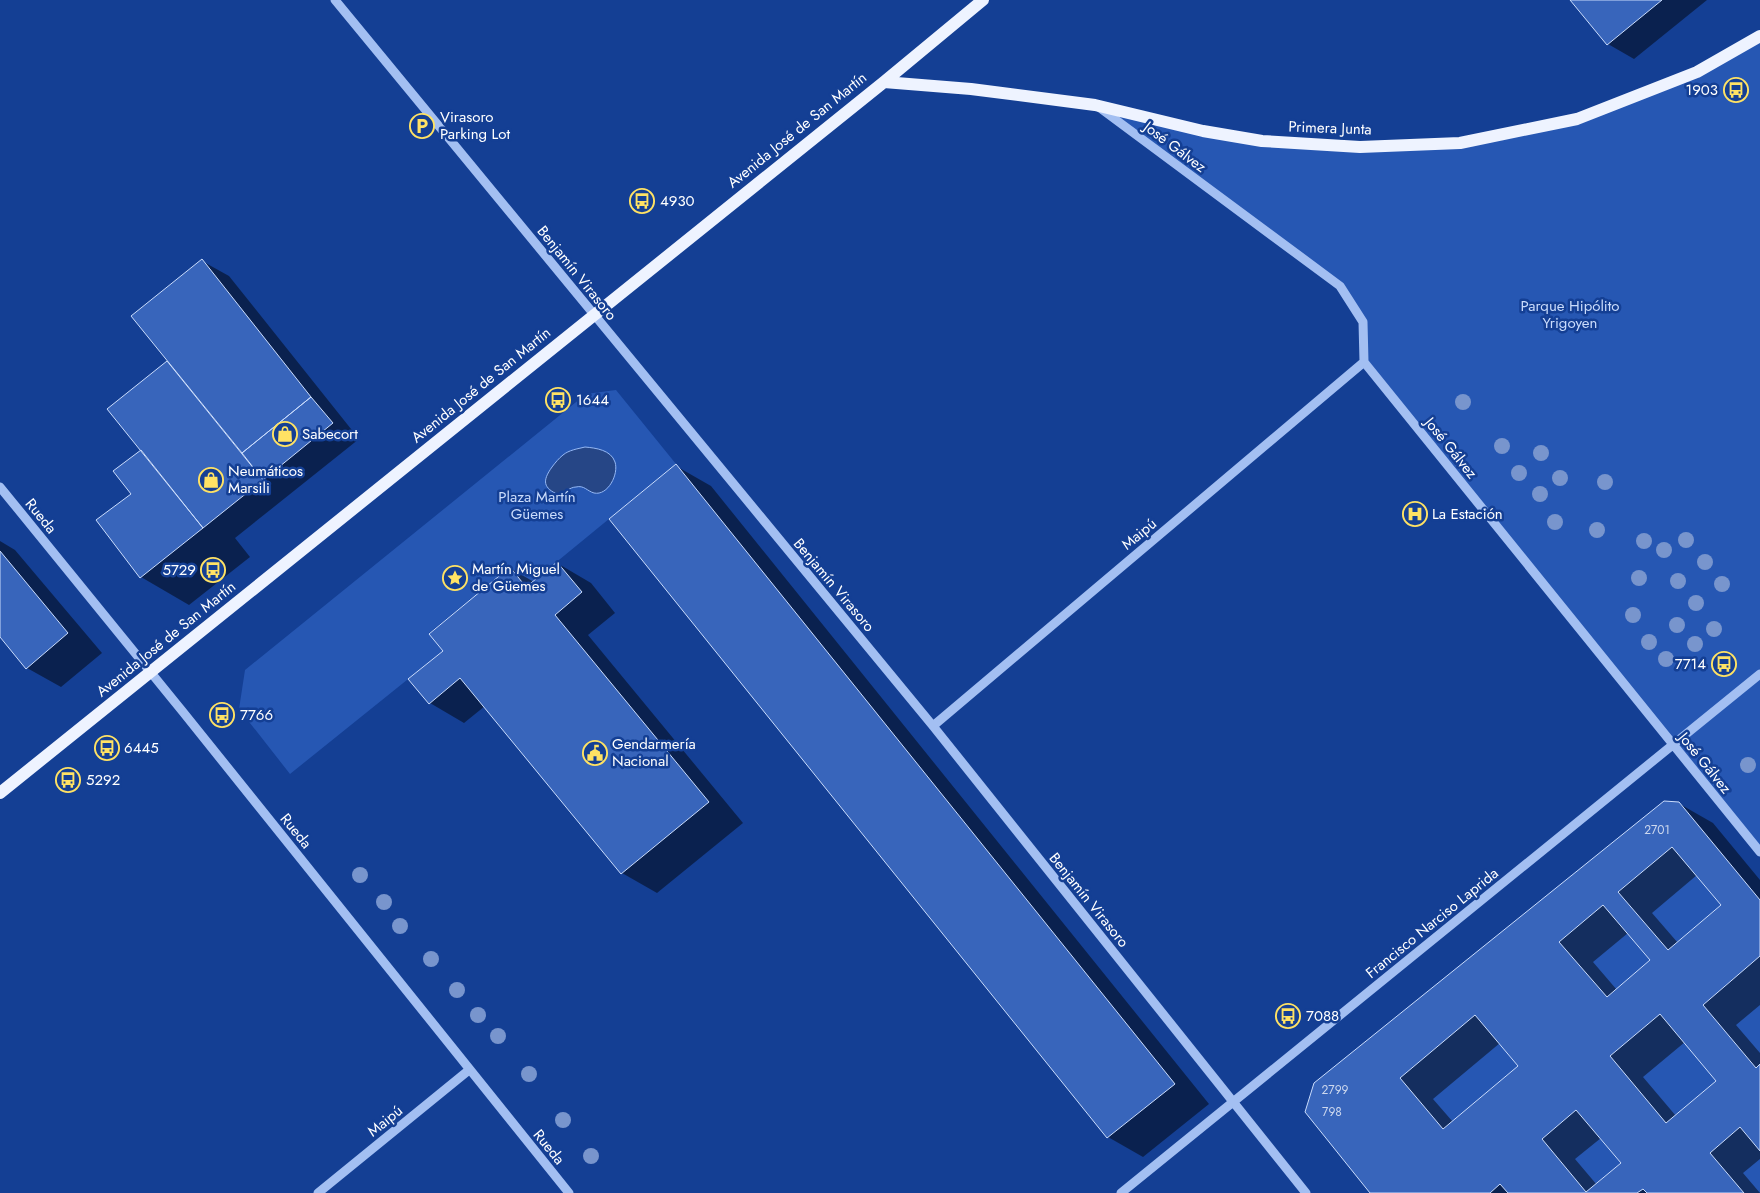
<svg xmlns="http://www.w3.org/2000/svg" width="1760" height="1193" font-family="Jost,sans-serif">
<rect width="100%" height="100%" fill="#143f94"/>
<path fill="#2657b3" d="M1760 36V852L1364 362 1363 322 1340 286 1095 105 1262 141 1460 143 1577 119 1697 72Z
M616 390 676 464 526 587 510 567 429 633 443 651 290 774 239 709 245 670 586 394Z
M1672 847 1721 905 1668 950 1618 892Z
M1603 905 1650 960 1607 997 1559 942Z
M1760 956V1064L1756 1068 1703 1005Z
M1660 1014 1716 1081 1666 1123 1610 1056Z
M1475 1015 1518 1066 1443 1129 1400 1078Z
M1576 1110 1621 1163 1586 1192 1542 1139Z
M1740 1127 1760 1151V1193H1744L1710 1153Z"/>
<path fill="#264686" stroke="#95b8f5" d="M585 447C596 448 611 450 615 462 619 474 608 496 594 493 587 491 584 485 576 487 570 487 564 493 559 495 543 488 542 481 552 467 555 463 559 458 563 455 569 450 577 449 585 447Z"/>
<path fill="#0007" fill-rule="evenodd" d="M1572 0H1707L1634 59 1608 44Z
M202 261 229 276 359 439 235 538 250 557 189 605 141 577 98 520 133 494 142 451 109 409 168 361Z
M676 466 711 486 1209 1104 1143 1157 1108 1137Z
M0 541 15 550 102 653 61 687 27 668 0 635Z
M557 563 591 583 615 613 588 635 743 823 657 893 622 873 485 706 464 723 430 703 445 651 510 568 534 582Z
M1678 803 1713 823 1760 880V1005L1736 1025 1760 1053V1159L1743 1173 1760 1193H1372L1307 1111ZM1697 875 1723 905 1678 943 1652 913ZM1628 933 1652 961 1617 990 1593 962ZM1685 1042 1718 1081 1676 1116 1643 1077ZM1500 1043 1520 1066 1453 1122 1433 1099ZM1601 1138 1622 1163 1597 1185 1575 1159Z"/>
<path fill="#3865bb" stroke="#cadcfc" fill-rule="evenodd" d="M1570 0H1662L1607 45Z
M202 259 311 397 242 453 131 316Z
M167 361 263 480 203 528 107 409Z
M311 397 333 423 263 480 242 453Z
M141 450 203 528 140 578 96 520 131 494 113 471Z
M676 464 1175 1084 1107 1138 609 519Z
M0 551 68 633 26 669 0 637Z
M557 562 582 592 555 615 709 802 621 874 460 678 429 704 408 679 443 651 429 634 510 567 526 587Z
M1664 801 1679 802 1760 900V956L1703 1005 1756 1068 1760 1064V1151L1740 1127 1710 1153 1744 1193H1647L1643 1189 1637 1193H1508L1500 1184 1490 1193H1370L1305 1112 1314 1083ZM1672 847 1721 905 1668 950 1618 892ZM1603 905 1650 960 1607 997 1559 942ZM1660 1014 1716 1081 1666 1123 1610 1056ZM1475 1015 1518 1066 1443 1129 1400 1078ZM1576 1110 1621 1163 1586 1192 1542 1139Z"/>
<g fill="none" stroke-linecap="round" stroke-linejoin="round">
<path stroke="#a3bff2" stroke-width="9" d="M335 0 933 726 1306 1193
M1100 108 1340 286 1363 322 1364 362 1760 852
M0 487 183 712 569 1193
M933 726 1364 362
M318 1193 469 1070
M1121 1193 1760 674"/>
<path stroke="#eef3ff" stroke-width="12" d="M884 82 971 89 1095 105 1203 131 1262 141 1360 147 1460 143 1577 119 1697 72 1760 36
M0 793 884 82 983 0"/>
</g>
<g fill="#7895cd">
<circle cx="1463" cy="402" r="8"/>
<circle cx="1502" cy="446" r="8"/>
<circle cx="1541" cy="453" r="8"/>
<circle cx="1519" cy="473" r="8"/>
<circle cx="1560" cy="478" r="8"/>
<circle cx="1605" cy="482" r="8"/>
<circle cx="1540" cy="494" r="8"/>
<circle cx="1555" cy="522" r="8"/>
<circle cx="1597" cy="530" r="8"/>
<circle cx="1686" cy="540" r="8"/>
<circle cx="1644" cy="541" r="8"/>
<circle cx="1664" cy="550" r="8"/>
<circle cx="1705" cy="562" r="8"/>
<circle cx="1639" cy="578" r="8"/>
<circle cx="1678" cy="581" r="8"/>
<circle cx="1722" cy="584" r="8"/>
<circle cx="1696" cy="603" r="8"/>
<circle cx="1633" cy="615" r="8"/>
<circle cx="1677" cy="625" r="8"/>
<circle cx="1714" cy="629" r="8"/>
<circle cx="1649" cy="642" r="8"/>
<circle cx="1695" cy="644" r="8"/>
<circle cx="1666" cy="659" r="8"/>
<circle cx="1748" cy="765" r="8"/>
<circle cx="360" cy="875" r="8"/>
<circle cx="384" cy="902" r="8"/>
<circle cx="400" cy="926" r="8"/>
<circle cx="431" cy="959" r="8"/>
<circle cx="457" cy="990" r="8"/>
<circle cx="478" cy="1015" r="8"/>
<circle cx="498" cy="1036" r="8"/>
<circle cx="529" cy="1074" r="8"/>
<circle cx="563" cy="1120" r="8"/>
<circle cx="591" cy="1156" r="8"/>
</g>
<defs>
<symbol id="bus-ring" viewBox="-11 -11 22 22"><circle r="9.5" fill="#143f94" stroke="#ffe264" stroke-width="1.5"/><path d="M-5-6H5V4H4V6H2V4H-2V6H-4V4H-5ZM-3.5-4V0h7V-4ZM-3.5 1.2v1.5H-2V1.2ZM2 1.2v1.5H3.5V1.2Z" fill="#ffe264"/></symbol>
<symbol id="parking-ring" viewBox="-11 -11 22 22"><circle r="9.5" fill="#143f94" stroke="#ffe264" stroke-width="1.5"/><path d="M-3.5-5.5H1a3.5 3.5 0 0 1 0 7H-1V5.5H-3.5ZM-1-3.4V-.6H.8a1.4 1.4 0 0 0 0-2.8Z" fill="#ffe264"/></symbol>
<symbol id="shop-ring" viewBox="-11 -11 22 22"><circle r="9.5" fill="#143f94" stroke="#ffe264" stroke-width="1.5"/><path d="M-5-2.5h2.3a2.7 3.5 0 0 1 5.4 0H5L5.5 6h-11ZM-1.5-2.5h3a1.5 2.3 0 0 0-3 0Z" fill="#ffe264"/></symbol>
<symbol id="hospital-ring" viewBox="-11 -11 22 22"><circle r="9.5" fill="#143f94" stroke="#ffe264" stroke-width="1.5"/><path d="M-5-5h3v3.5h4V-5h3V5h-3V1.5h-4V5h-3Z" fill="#ffe264"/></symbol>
<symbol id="sight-ring" viewBox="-11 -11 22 22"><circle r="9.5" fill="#143f94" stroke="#ffe264" stroke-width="1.5"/><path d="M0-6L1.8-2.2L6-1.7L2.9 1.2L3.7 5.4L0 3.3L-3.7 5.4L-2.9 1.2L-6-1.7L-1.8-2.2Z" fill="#ffe264"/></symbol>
<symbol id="civic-ring" viewBox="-11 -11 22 22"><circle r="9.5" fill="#143f94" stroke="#ffe264" stroke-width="1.5"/><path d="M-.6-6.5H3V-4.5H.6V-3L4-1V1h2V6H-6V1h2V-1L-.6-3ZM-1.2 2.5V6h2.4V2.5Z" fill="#ffe264"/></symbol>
</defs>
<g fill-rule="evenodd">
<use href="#bus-ring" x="1722" y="76" width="28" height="28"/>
<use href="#parking-ring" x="408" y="112" width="28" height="28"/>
<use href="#bus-ring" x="628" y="187" width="28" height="28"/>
<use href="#bus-ring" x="544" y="386" width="28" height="28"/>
<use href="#shop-ring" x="271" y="420" width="28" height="28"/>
<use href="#shop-ring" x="197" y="466" width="28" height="28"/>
<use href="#hospital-ring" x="1401" y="500" width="28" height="28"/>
<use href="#bus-ring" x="199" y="556" width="28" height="28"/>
<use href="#sight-ring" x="441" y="564" width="28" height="28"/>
<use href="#bus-ring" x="1710" y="650" width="28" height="28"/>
<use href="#bus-ring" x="208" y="701" width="28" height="28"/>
<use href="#bus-ring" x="93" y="734" width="28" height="28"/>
<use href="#civic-ring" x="581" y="739" width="28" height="28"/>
<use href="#bus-ring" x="54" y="766" width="28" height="28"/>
<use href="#bus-ring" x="1274" y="1002" width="28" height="28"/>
</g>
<g text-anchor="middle" stroke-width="5" stroke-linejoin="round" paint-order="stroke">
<g font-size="12" fill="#cdd8ee">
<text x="1657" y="834">2701</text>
<text x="1335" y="1094">2799</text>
<text x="1332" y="1116">798</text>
</g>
<g font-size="15" fill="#fff" stroke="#143f94" text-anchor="start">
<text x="1718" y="95" text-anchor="end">1903</text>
<text x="440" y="122">Virasoro<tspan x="440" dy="17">Parking Lot</tspan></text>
<text x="660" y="206">4930</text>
<text x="576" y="405">1644</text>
<text x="302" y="439">Sabecort</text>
<text x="228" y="476">Neumáticos<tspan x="228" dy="17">Marsili</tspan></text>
<text x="1432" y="519">La Estación</text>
<text x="472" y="574">Martín Miguel<tspan x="472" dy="17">de Güemes</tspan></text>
<text x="196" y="575" text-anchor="end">5729</text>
<text x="1706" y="669" text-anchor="end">7714</text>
<text x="240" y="720">7766</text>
<text x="612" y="749">Gendarmería<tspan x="612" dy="17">Nacional</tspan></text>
<text x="124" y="753">6445</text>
<text x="86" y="785">5292</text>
<text x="1306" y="1021">7088</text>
</g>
<g font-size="15" fill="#fff" stroke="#143f94">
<text transform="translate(1330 128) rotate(2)" y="5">Primera Junta</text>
<text transform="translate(797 130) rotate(-39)" y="5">Avenida José de San Martín</text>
<text transform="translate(1175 147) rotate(37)" y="5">José Gálvez</text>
<text transform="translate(577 273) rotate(51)" y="5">Benjamín Virasoro</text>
<text transform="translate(481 385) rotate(-39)" y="5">Avenida José de San Martín</text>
<text transform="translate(1451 448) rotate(51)" y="5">José Gálvez</text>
<text transform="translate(41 516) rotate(51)" y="5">Rueda</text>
<text transform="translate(1139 534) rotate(-40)" y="5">Maipú</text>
<text transform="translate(834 585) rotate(50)" y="5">Benjamín Virasoro</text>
<text transform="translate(166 639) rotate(-39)" y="5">Avenida José de San Martín</text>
<text transform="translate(1705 763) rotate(51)" y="5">José Gálvez</text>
<text transform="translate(296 831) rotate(51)" y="5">Rueda</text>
<text transform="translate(1089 900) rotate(51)" y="5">Benjamín Virasoro</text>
<text transform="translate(1432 923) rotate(-39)" y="5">Francisco Narciso Laprida</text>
<text transform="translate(385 1121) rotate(-39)" y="5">Maipú</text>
<text transform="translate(549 1147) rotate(51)" y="5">Rueda</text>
</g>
<g font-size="15" fill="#cadcfc" stroke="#143f94">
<text x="1570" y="311">Parque Hipólito<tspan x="1570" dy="17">Yrigoyen</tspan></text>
<text x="537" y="502">Plaza Martín<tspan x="537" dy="17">Güemes</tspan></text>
</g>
</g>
</svg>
